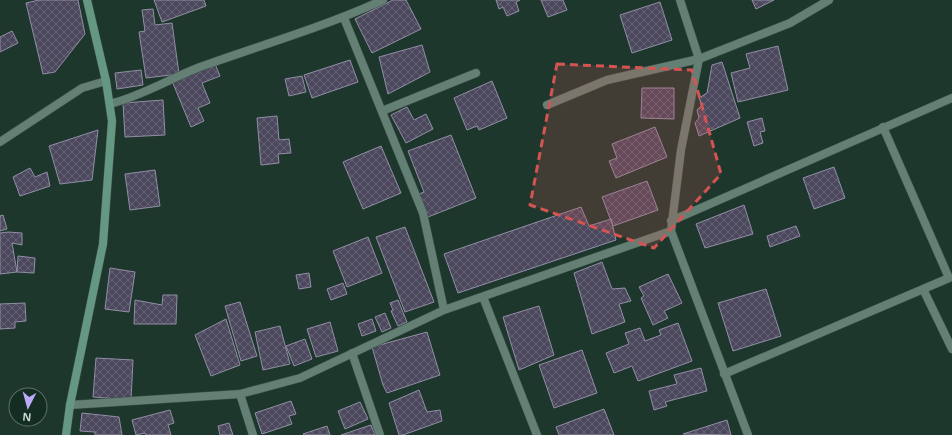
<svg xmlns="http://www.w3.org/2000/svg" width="952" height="435" font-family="'Noto Sans',sans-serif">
<defs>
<pattern id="building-cross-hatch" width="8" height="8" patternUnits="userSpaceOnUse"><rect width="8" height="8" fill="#4b485d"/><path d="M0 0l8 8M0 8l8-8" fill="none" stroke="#646273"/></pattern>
</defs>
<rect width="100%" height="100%" fill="#1e372d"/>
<path fill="url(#building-cross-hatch)" stroke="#928ea6" d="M39 0H78L85 34 55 72 43 74 26 3Z
M154 0H204L206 6 162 22Z
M393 0H406L421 29 372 53 355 19Z
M496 0H520L516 2 519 11 507 16 503 7 499 9Z
M541 0H563L567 10 548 17Z
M752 0H774L756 9Z
M660 2 672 40 632 53 620 15Z
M153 9 155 25 172 23 179 74 146 78 139 32 145 31 142 10Z
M12 31 18 43 0 52V37Z
M422 45 430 72 388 94 379 57Z
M778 46 788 90 738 102 731 73 750 68 746 54Z
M350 60 358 82 312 98 304 75Z
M722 62 740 118 699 136 695 123 699 118 697 110 702 105 699 98 707 93 712 65Z
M215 64 220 76 202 83 210 103 198 108 204 121 191 127 172 81Z
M141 70 143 85 117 89 115 73Z
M302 76 306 92 289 96 285 79Z
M492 81 507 118 479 130 477 126 467 130 454 98Z
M642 88H674V119L641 118Z
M163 100 165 135 125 137 123 103Z
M407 107 414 120 426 114 433 129 406 143 391 115Z
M277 116 279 140 289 139 291 153 278 154 279 163 261 165 257 118Z
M762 118 765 131 760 132 763 143 754 146 747 122Z
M655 127 667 157 616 178 609 161 617 158 612 144Z
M98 130 92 180 60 184 49 146Z
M451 135 476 198 428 217 419 194 424 192 408 151Z
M381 146 401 193 363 209 343 162Z
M834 167 845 198 814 209 803 178Z
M30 168 35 177 47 172 50 186 20 196 13 177Z
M155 170 160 206 130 210 125 174Z
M647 181 658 210 613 226 602 197Z
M744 205 753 234 705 248 696 224Z
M581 207 589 226 611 219 616 240 458 293 444 254Z
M3 215 7 229 0 231V216Z
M796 226 800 236 770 247 767 236Z
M405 227 434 302 405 312 376 237Z
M8 232 22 233V245L12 243 17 272 0 274V233Z
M368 237 382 273 347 287 333 251Z
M18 256 35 258 34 273 17 272Z
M602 262 612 289 625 288 631 301 619 304 625 322 592 334 574 273Z
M110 268 135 272 129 312 105 309Z
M309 273 311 287 299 289 296 275Z
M668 274 682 303 664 311 668 318 653 325 641 298 644 296 639 287Z
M343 283 347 294 331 300 327 289Z
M766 289 781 336 733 351 718 303Z
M163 295H177L176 324H134L135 300 162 305Z
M398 300 407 322 398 326 391 311 393 310 390 303Z
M240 302 257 356 241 361 225 306Z
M25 303 26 321 15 322V328L0 329V304Z
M539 306 554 355 519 370 503 317Z
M385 313 391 328 382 332 375 317Z
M226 319 240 365 211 376 195 335Z
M372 319 376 331 362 336 358 324Z
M330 322 338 351 316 357 307 329Z
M678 323 692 361 638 381 632 366 614 373 606 353 629 344 625 333 640 328 645 341 661 335 659 330Z
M280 326 290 364 263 370 255 332Z
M427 332 440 375 387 393 383 385 372 347Z
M305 339 312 359 294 366 286 346Z
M582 350 597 393 554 408 539 365Z
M96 358 133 360 131 400 93 397Z
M701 368 707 391 665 402 667 406 654 410 649 391 677 384 674 375Z
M419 390 427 412 440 410 442 421 403 435H399L389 403Z
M291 401 296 414 289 416 292 424 262 434 255 413Z
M360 402 368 419 345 429 338 411Z
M604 409 614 435H559L556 427Z
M170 410 174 423 168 425 171 435H146L145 433 136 435 132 420Z
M82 413 119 417 122 435H95V432L80 431Z
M727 420 731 435 683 434Z
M229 423 233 435H220L218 426Z
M371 425 375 435H341Z
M327 426 330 435H304L303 434Z"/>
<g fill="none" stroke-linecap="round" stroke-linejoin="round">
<defs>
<path id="lane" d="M547 105 607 80 699 59
M382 111 476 73"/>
<path id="street" d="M680 0 699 59 681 150 671 231 748 435
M344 18 423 213 444 310
M699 59 790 23 829 0
M110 104C142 96 169 79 200 67 261 45 324 27 383 0
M0 142 82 88 106 81
M671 221 952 98
M923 289 952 349
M483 297 537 435
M352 353 380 435
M724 374 949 278 883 127
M240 394 253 435
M70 405 240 394 300 378 444 310 671 231"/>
<path id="secondary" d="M66 435 70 405 103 244 112 121 106 81 87 0"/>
</defs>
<use href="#lane" stroke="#3d524a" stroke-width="9"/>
<use href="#street" stroke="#3d524a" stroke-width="9"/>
<use href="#secondary" stroke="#3d524a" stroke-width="9"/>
<use href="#lane" stroke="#647f73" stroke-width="8"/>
<use href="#street" stroke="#647f73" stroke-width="8"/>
<use href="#secondary" stroke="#659883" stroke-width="8"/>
</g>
<path fill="#d35452" fill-opacity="0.2" stroke="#d35452" stroke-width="3" stroke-dasharray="8 5" stroke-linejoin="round" d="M557 64 692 70 721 174 654 248 530 205Z"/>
<g transform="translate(28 407) rotate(186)"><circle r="19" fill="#142d23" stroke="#5c7169"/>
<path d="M0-3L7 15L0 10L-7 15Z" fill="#baaaf7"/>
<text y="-6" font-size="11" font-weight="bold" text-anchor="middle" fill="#c9d7d1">N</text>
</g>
</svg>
